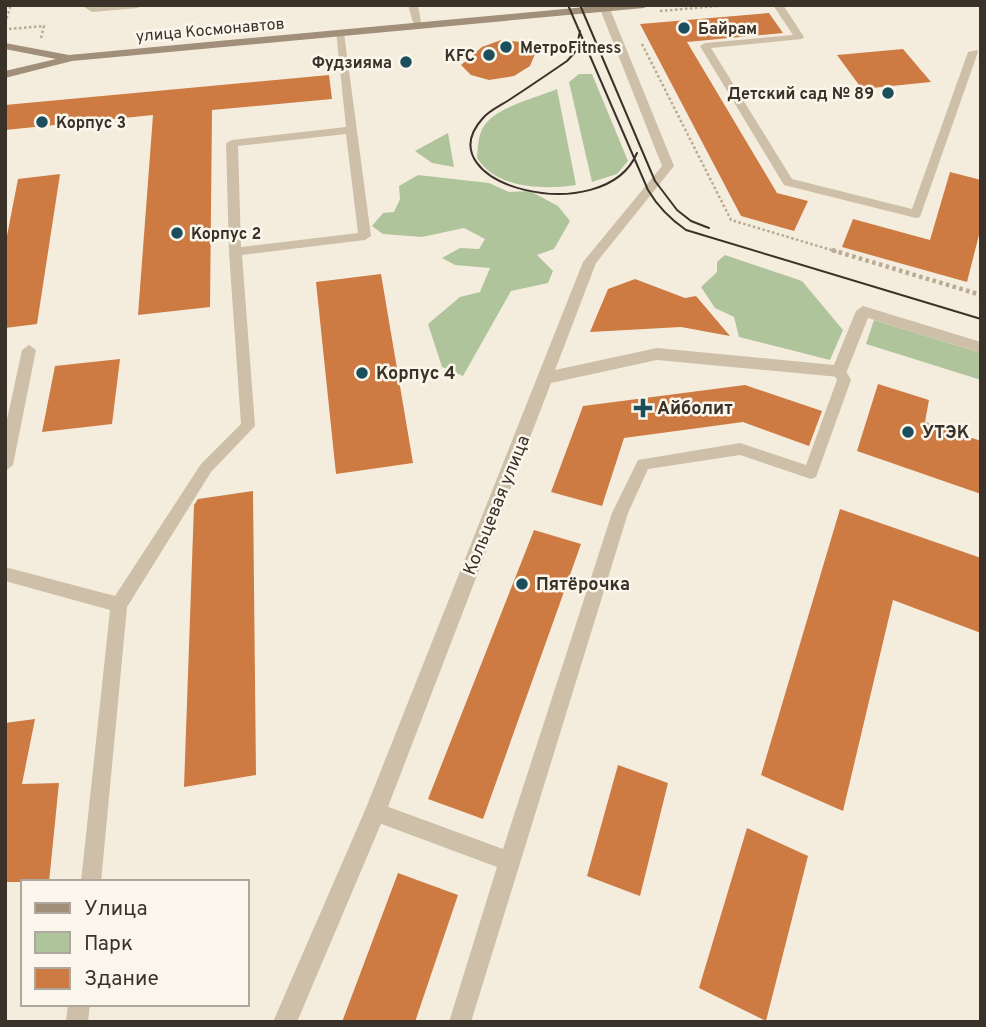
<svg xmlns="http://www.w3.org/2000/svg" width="986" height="1027" font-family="Overpass,sans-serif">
<rect width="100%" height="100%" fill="#f4edde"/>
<path fill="#b0c49c" d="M579 74H592L628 161 617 174 592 182 569 82Z
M557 89 576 185C543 190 497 189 477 158 478 146 478 131 487 122 503 105 536 98 557 89Z
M448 133 454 167 432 163 415 151Z
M418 175 489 183 509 192 530 191 558 206 570 221 554 249 537 255 553 271 548 283 511 291 463 376 442 367 428 324 460 297 480 292 490 268 455 265 442 258 460 248 479 249 485 239 464 228 422 237 383 234 372 226 383 213 394 212 400 199 399 186Z
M725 255 802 281 843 330 830 360 739 337 734 317 715 308 701 287 717 272V262Z
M874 320 981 353V380L866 344Z"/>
<path fill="#cd7b43" d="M769 13 783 33 687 42 777 193 808 201 794 231 741 216 640 24Z
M501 40 521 42 531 47 535 54 530 66 514 76 489 80 471 75 461 65 482 47Z
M903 49 931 82 862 89 837 55Z
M329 75 332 99 212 110 210 307 138 315 153 115 5 130V105Z
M950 172 981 180V227L967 282 842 247 853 219 930 240Z
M60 174 37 324 5 328V246L18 179Z
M381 274 413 463 336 474 316 282Z
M635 279 685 298 696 296 730 336 681 327 590 332 608 289Z
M120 359 112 424 42 432 55 366Z
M878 384 929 400 925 422 981 441V494L857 451Z
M745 385 822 411 809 446 743 422 624 438 602 506 551 492 583 406Z
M253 491 256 775 184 787 194 505 198 499Z
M840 509 981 558V633L893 600 843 811 761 775Z
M534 530 581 544 483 819 428 799Z
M35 719 22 784 59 783 49 882H5V723Z
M618 765 668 783 640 896 587 876Z
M747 828 808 856 766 1021 699 988Z
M398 873 458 895 415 1022H342Z"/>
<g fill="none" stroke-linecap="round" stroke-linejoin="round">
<path stroke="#b9aa92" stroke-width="2.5" stroke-dasharray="2.5 2.5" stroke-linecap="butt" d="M660 11 729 5
M5 23 11 5
M9 29 44 26 41 38
M642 44 731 220 838 252"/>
<path stroke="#b9aa92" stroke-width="4.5" stroke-dasharray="3.5 3.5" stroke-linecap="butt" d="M832 250 981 295"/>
<path fill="#cdbfa8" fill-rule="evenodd" d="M81 5H143L138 8 92 12Z
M408 5H418L422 28 414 26Z
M773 5H783L804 37 802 39 711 48 792 179 912 209 968 52 977 50 978 52 920 217 916 218 784 185 700 46 705 43 793 35Z
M336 31 344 33 371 236 365 240 242 255 255 426 211 472 127 607 101 882H81L110 610 5 581V567L115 596 201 464 241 424 229 252 226 143 232 140 346 127ZM346 134 358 233 241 247 238 146Z
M29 345 36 350 13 465 5 471V429L22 350Z
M839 366 844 367 851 380 816 477 811 479 740 455 648 469 628 513 471 1022H449L497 867 368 819 365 812 368 805 375 802 503 849 612 513 638 460 740 443 806 465 837 380 832 371Z
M68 1004H90L88 1022H66Z"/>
<path fill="#cdbfa8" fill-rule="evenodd" d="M605 6 610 9 674 166 596 263 555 370 657 348 834 365 856 311 863 306 981 342V353L868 318 847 371 839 377 657 360 551 383 386 812 297 1022H273L366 808 583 262 662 166 600 9Z"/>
<path fill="#a18f7a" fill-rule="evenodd" d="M607 5H649L644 8 72 61 5 78V71L56 59 5 49V43L69 55Z"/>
<path stroke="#3a3129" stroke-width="2" d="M568 5 648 190C658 207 670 219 686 230L981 319
M580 5 655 181 677 210 691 221 709 228
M580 31 576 51 567 61C548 74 529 87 509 100 500 106 490 110 483 118 422 185 604 231 637 153"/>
</g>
<g fill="#1c4f5e" stroke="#fbf6eb" stroke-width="2.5">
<circle cx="684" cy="28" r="7"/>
<circle cx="506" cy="47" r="7"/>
<circle cx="489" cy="55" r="7"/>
<circle cx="406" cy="62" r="7"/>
<circle cx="888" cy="93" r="7"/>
<circle cx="42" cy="122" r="7"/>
<circle cx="177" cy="233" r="7"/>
<circle cx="362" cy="373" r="7"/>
<path d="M639.5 397.5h7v7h7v7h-7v7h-7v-7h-7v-7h7z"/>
<circle cx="908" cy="432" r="7"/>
<circle cx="522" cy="584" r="7"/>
</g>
<g text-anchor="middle" stroke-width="5" stroke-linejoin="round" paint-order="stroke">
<g font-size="16" font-weight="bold" fill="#3a3129" stroke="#fbf6eb" text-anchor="start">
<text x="698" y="34">Байрам</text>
<text x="520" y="53">МетроFitness</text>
<text x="475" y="61" text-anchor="end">KFC</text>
<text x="392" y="68" text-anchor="end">Фудзияма</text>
<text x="874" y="99" text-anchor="end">Детский сад № 89</text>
<text x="56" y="128">Корпус 3</text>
<text x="191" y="239">Корпус 2</text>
</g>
<g font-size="16" fill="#3a3129" stroke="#fbf6eb">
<text transform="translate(210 29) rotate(-5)" y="6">улица Космонавтов</text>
</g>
<g font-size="18" font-weight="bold" fill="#3a3129" stroke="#fbf6eb" text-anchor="start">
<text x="376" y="379">Корпус 4</text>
<text x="657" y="414">Айболит</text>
<text x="922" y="438">УТЭК</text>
<text x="536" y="590">Пятёрочка</text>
</g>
<g font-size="18" fill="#3a3129" stroke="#fbf6eb">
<text transform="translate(496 505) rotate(-68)" y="6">Кольцевая улица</text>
</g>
</g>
<rect width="986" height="1027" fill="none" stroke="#3a3129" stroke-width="14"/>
<rect x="21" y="880" width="228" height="126" fill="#fbf6eb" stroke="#aea79d" stroke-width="2"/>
<rect x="35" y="903" width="35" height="10" fill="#a18f7a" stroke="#aea79d" stroke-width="2"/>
<text x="84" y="915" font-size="21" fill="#3a3129">Улица</text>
<rect x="35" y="932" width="35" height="21" fill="#b0c49c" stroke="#aea79d" stroke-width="2"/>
<text x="84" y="950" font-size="21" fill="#3a3129">Парк</text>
<rect x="35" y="968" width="35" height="21" fill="#cd7b43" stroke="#aea79d" stroke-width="2"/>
<text x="84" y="985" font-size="21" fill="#3a3129">Здание</text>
</svg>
